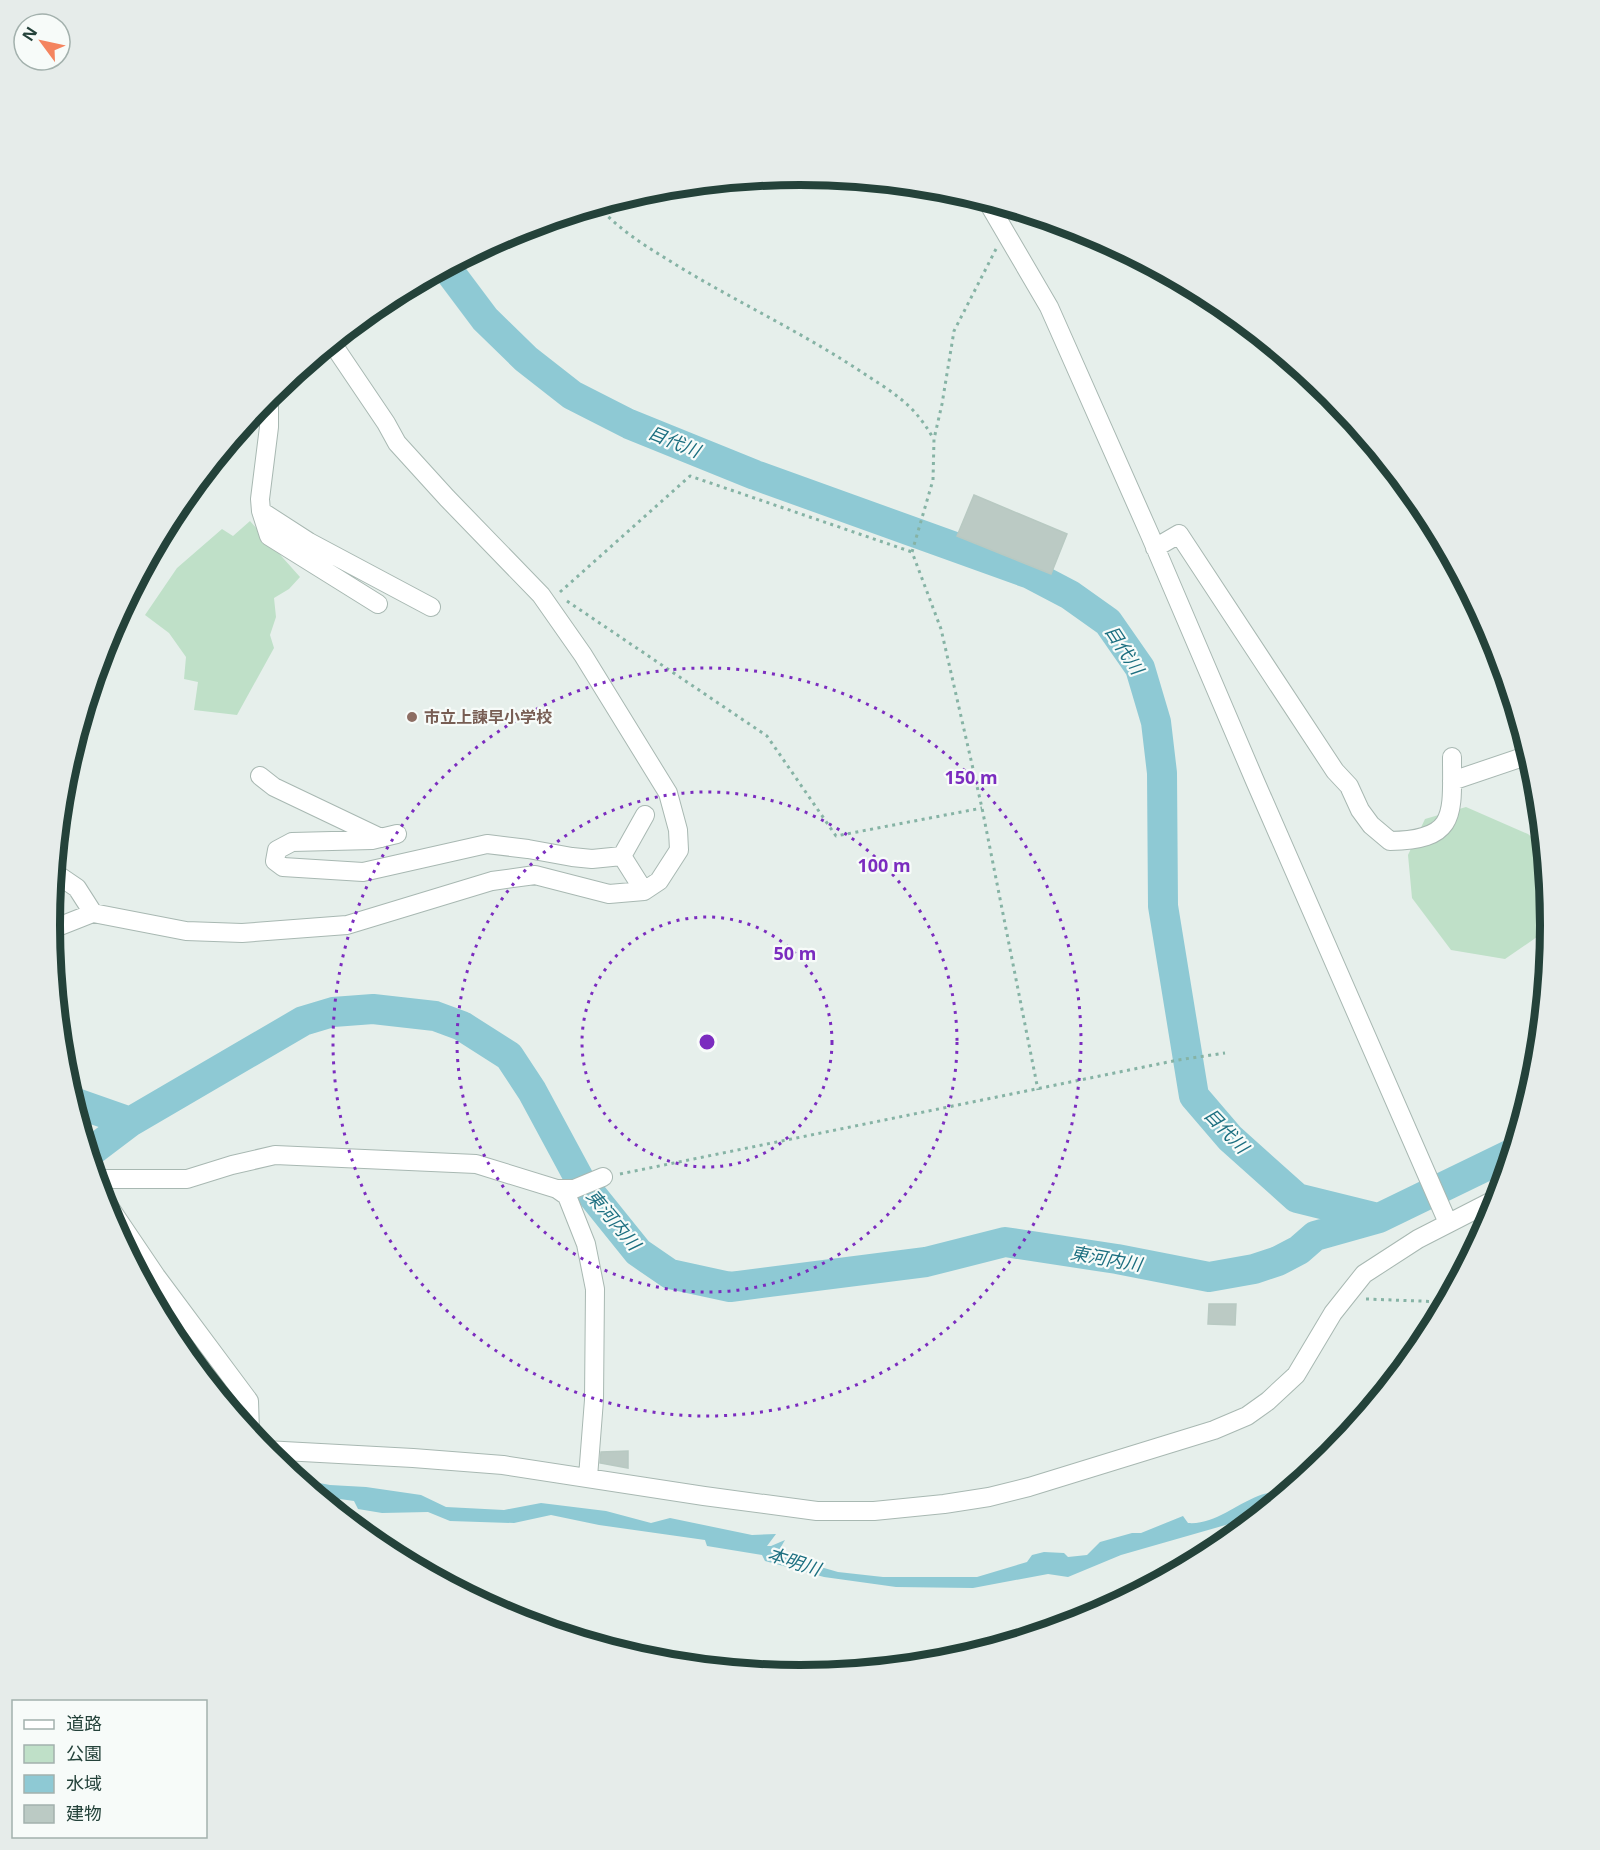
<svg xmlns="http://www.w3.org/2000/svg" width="1600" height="1850" font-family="'Noto Sans','Noto Sans JP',sans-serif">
<rect width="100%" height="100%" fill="#e6efeb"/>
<path fill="#bfe0c8" d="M250 521 300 577 289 589 274 598 276 617 270 635 274 648 237 715 194 710 198 682 184 679 186 657 169 633 145 615 177 568 222 529 233 536Z
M1466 807 1528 834 1543 847 1550 928 1505 959 1451 950 1412 898 1408 855 1425 819Z"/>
<path fill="#8ec9d4" d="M1304 1477 1257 1516 1121 1555 1068 1577 1048 1574 973 1588 896 1587 824 1577 765 1561 762 1555 707 1546 705 1540 599 1525 551 1515 514 1523 450 1521 428 1512 382 1513 358 1509 354 1501 319 1496 298 1479 330 1485 366 1487 421 1495 446 1507 504 1510 541 1503 606 1511 651 1523 670 1518 752 1535 776 1534 767 1546H771L785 1540 778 1552 786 1557 838 1572 883 1577H977L1027 1562 1032 1555 1044 1552 1064 1553 1068 1557 1087 1555 1100 1542 1132 1533H1141L1183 1516 1188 1523C1214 1525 1235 1505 1258 1496 1272 1491 1291 1490 1301 1478Z"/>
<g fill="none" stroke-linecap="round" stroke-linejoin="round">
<path stroke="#8ec9d4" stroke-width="30" d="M446 267 485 319 526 359 572 395 629 424 755 475 1030 574 1070 595 1108 622 1140 668 1156 722 1162 773 1163 906 1194 1096 1230 1138 1297 1198 1378 1218
M73 1102 130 1122
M89 1153 130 1122 303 1021 333 1012 373 1009 435 1016 462 1026 509 1056 532 1091 580 1180 638 1252 670 1274 730 1287 926 1262 1005 1242 1117 1259 1209 1277 1254 1269 1278 1261 1299 1250 1315 1236 1379 1218 1511 1154"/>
</g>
<path fill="#bbcac4" stroke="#b8c9c2" stroke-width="1.5" d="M974 495 1067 534 1051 574 957 536Z
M1209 1304H1236L1235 1325 1208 1324Z
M628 1451V1468L600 1463 601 1452Z"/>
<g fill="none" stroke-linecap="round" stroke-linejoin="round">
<defs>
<path id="minor" d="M987 201 1049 307 1150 535 1255 781 1448 1223
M269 395V427L260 499 261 511 309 542 431 607
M261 511 269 536 378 604
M1155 548 1179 534 1335 771 1349 786 1360 810 1371 825 1390 841C1458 840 1452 814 1452 757
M260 776 274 787 381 838
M1452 781 1529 755
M397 834 372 840 292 842 277 850 275 861 283 867 363 872 487 844 528 849 572 857 592 859 622 856
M55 873 77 888 93 913
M644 891 622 856 645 815
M50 930 93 913 186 931 242 933 347 925 492 881 535 875 609 894 644 891 659 881 679 850 678 830 668 793 583 655 541 595 447 498 397 443 386 423 332 343
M97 1179H187L232 1165 275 1155 476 1164 557 1189H574L603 1177
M557 1189 567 1196 586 1244 595 1289 594 1400 588 1477
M102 1196 156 1276 249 1401 250 1432
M265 1450 413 1458 503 1465 704 1496 817 1511H874L944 1504 989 1497 1029 1487 1214 1430 1247 1416 1268 1401 1296 1375 1333 1313 1364 1274 1418 1239 1498 1198"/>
</defs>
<use href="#minor" stroke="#a8b8b2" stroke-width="20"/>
<path stroke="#86b3a5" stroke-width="3" stroke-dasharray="3 4.5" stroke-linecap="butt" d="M598 206C621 232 649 248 678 266 737 302 799 331 857 369 890 391 913 402 933 438
M996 249 954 331 942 404 934 439 933 480 912 552 941 629 982 808 1038 1090
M560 592 690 476 912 552
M567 601 767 736 836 836 982 808
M620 1174 1178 1060 1225 1053
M1366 1299 1445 1302
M916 1658 939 1662"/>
<use href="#minor" stroke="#fff" stroke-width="18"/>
</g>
<g fill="none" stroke="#7b2cbf" stroke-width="3" stroke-dasharray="3 6">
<circle cx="707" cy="1042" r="125"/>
<circle cx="707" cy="1042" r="250"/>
<circle cx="707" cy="1042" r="374"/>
</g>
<circle fill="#8d6e63" stroke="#f7fbf9" stroke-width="2" cx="412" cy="717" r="6"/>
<g text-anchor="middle" stroke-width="4.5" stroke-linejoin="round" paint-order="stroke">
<g font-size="16" font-weight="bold" fill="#785e54" stroke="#f7fbf9" text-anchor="start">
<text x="424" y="723">市立上諫早小学校</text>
</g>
<g font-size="18" font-style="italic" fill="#1c6f80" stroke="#f7fbf9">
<text transform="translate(674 442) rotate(22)" y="6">目代川</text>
<text transform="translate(1124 650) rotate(57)" y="6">目代川</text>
<text transform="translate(1226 1131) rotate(46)" y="6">目代川</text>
<text transform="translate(613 1220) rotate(50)" y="6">東河内川</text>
<text transform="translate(1106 1259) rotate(10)" y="6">東河内川</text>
<text transform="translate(794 1562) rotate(18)" y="6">本明川</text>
</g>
</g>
<path d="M0 0H1600V1850H0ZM60 925a740 740 0 1 1 1480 0a740 740 0 1 1-1480 0Z" fill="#e6ecea" fill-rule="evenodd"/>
<path fill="none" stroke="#24423a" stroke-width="8" d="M60 925a740 740 0 1 1 1480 0a740 740 0 1 1-1480 0Z"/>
<circle cx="707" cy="1042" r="9" fill="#7b2cbf" stroke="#f7fbf9" stroke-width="3"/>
<g font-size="18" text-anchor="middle" font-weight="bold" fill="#7b2cbf" stroke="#f7fbf9" stroke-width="4.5" stroke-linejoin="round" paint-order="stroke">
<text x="971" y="784">150 m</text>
<text x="884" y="872">100 m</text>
<text x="795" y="960">50 m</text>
</g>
<rect x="12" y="1700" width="195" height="138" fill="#f7fbf9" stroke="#a3b1ad" stroke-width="1.5"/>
<rect x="24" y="1720" width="30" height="9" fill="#ffffff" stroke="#a3b1ad" stroke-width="1.5"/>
<text x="66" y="1730" font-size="18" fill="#24423a">道路</text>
<rect x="24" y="1745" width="30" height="18" fill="#bfe0c8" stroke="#a3b1ad" stroke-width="1.5"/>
<text x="66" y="1760" font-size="18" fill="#24423a">公園</text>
<rect x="24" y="1775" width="30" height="18" fill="#8ec9d4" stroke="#a3b1ad" stroke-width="1.5"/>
<text x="66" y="1790" font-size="18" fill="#24423a">水域</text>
<rect x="24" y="1805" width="30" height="18" fill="#bbcac4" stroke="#a3b1ad" stroke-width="1.5"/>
<text x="66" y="1820" font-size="18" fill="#24423a">建物</text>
<g transform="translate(42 42) rotate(303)"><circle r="28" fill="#f7fbf9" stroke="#a3b1ad" stroke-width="1.5"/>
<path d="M0-4.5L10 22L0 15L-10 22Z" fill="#f4845f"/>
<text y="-9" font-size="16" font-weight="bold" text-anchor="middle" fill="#24423a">N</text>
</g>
</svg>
